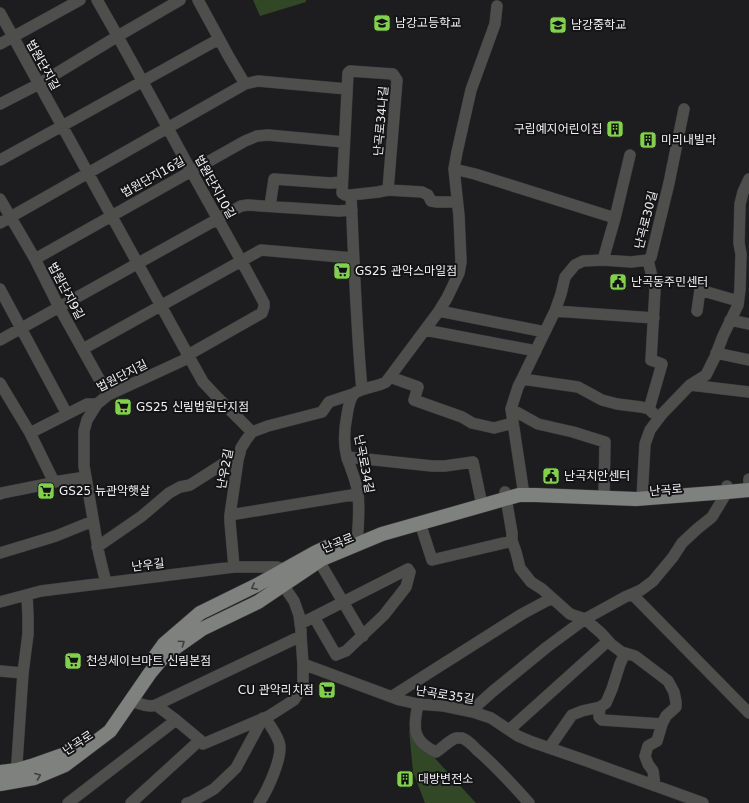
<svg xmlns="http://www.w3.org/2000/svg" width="749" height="803" font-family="'DejaVu Sans','Noto Sans KR',sans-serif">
<rect width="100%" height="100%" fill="#1d1c1f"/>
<path fill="#324725" d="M253 0H306V2L260 16Z
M409 730 476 803H425L413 772Z"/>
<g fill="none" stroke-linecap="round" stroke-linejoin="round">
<defs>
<path id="minor" d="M97 0C129 55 159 112 189 167 214 213 240 257 264 303V307L262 313 188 355 203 382 219 399 252 432 246 440 241 448 238 460 230 515V522L234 567
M198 0 229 57 245 84
M0 13 188 355 184 360 108 395 97 404 87 420 84 431V466L99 554 106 583
M0 44 80 0
M0 104 39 84 118 36 180 0
M0 160 62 126 219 39
M454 169 475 174 615 218
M351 195 378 192 388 190 422 192 428 195 431 201 437 202H457
M0 199 35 259 59 307 108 395
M270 206 274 179 330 183 342 182
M0 223 245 84 258 81 269 82 347 89
M35 259 245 141 257 136 268 135 344 142
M603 260 615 218 630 155
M648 260 655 290 651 360 662 364 649 409
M0 289 67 414
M439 311 545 332
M555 311 654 318
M697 311 700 290 738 301
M730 320 749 324
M425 330 536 351
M0 340 241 206 248 205 339 211 352 210
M83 349 261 250 353 258
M716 353 749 360
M390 377 418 387 414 400 462 417 472 423 494 428 513 423
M522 379 578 387 602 400 617 404 641 407 649 409 653 413
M0 383 30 433 54 482
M690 385 749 392
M362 390C356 325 354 260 351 195H345L342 193 348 73 350 71 393 74 397 80 388 190
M511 409 538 424 573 432 605 442 604 497
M252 432 268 426 322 412 329 402 353 394
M30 433 87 404H97
M347 457 432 466H445L473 462 482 505
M749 490V479
M505 492 512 533V541L516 552 520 568 531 582 542 589 570 614 585 619 601 633 611 644 624 654 625 653 635 656 668 681 674 692 676 702V707L666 716 662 724 657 741 648 746 645 756 648 764 653 771 655 786
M0 494 2 493 37 486 54 482 86 477
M524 495 511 409 518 387 522 379 555 311 561 294 565 277 575 265 583 261 603 260 631 262 648 260 651 257 669 183 684 109
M642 498 645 444 650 430 662 414 690 385 706 375 715 357 723 336 738 305 740 289 741 254 739 243 740 204 743 192 749 179
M230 515 358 494
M420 523 432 560 512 541
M357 544C358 527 360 510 358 493 356 480 351 469 347 458 343 443 344 430 347 415 348 409 349 401 353 395 358 388 378 387 386 382L439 311 447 298 459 273 461 262 459 216 454 169 457 152 471 90 495 24 497 6
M97 547 142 516 169 493 180 487 190 485 240 453
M0 553 56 536 93 521
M319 561 363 636
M283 585 294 601 299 615 301 630V636L303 664 400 700 418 704 444 706 473 712 491 718 518 736 532 742 587 761 642 781 703 803
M632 594 749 713
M0 602 41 591 234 567H277L289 570
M300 624 408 569 410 572 406 587 384 615 346 651 336 655 314 617
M0 671 23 673
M391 697 522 614 552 598
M131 701C139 703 148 708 156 705L176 720 200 740
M418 704C413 728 412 741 436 752 443 748 448 741 456 738 457 738 462 738 462 738 468 740 473 746 477 750 496 766 512 784 529 803
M156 705 301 636
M600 707 599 717 602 720 662 724
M471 711 492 692 547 647 585 619 625 597 641 590 653 581 673 557 682 543 697 529 712 517 727 492V486
M509 730 608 641
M549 748 572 715 582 711 600 707 606 703 612 689 620 664 625 653
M16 777 23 673 28 634V617L27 595
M68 803 176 720
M131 803 200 740 203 744 269 716 294 700 303 686V664
M187 803 191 802 214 789 236 768 263 718
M259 803C267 791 284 756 279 742 276 733 270 725 265 718"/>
<path id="major" d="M156 655 164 644 200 613 257 585 316 552 327 547
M0 772 17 770 31 766 65 754 77 744
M0 784 34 778 65 765 110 731 150 673 165 655 202 629 258 602 322 559 382 534 519 495H536L636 499 727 492 749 490"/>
</defs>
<use href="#minor" stroke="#3b3a3d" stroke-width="12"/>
<use href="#major" stroke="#3b3a3d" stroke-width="15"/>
<use href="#minor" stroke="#4e4f4d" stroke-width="11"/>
<use href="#major" stroke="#7f817e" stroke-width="14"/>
</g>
<defs><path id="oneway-chevron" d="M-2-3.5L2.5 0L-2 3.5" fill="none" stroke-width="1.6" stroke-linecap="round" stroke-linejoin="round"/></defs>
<g stroke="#3f3f3f">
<use href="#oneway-chevron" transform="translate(254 587) rotate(153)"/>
<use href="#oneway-chevron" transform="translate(182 643) rotate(-35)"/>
<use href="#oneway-chevron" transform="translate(38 776) rotate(-21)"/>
</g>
<defs>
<symbol id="school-square" viewBox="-11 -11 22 22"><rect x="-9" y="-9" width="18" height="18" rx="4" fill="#83d04e" stroke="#141315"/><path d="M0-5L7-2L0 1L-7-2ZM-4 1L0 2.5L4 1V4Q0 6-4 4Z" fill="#111"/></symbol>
<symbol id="building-square" viewBox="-11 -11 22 22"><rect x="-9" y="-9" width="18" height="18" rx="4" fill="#83d04e" stroke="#141315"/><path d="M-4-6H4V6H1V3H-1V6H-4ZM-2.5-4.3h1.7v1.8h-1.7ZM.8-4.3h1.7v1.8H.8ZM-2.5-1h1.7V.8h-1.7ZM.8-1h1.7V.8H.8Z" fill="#111"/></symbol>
<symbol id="supermarket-square" viewBox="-11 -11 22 22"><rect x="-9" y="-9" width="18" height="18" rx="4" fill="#83d04e" stroke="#141315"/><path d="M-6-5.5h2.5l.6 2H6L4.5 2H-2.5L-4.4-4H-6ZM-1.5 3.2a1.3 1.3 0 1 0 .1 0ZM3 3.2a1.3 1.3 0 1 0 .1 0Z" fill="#111"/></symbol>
<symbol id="civic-square" viewBox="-11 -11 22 22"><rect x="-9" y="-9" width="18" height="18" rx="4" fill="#83d04e" stroke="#141315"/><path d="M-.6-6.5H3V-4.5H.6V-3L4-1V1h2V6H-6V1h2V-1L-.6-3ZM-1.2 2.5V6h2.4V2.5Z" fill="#111"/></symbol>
</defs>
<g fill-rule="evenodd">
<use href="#school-square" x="372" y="13" width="20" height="20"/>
<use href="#school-square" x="548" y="15" width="20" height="20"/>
<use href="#building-square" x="605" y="119" width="20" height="20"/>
<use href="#building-square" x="638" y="130" width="20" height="20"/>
<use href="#supermarket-square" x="332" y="261" width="20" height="20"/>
<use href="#civic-square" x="608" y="272" width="20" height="20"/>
<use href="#supermarket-square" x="113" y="397" width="20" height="20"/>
<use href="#civic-square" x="541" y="466" width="20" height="20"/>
<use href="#supermarket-square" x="36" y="481" width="20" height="20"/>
<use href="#supermarket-square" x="63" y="651" width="20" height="20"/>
<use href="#supermarket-square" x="317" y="680" width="20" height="20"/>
<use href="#building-square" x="395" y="769" width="20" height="20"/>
</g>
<g text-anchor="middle" stroke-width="4" stroke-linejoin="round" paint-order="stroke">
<g font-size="12" fill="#f1f0f2" stroke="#141315" text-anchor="start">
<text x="395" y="27">남강고등학교</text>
<text x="571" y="29">남강중학교</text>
<text x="602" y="133" text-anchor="end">구립예지어린이집</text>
<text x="661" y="144">미리내빌라</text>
<text x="355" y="275">GS25 관악스마일점</text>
<text x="631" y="286">난곡동주민센터</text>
<text x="136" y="411">GS25 신림법원단지점</text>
<text x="564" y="480">난곡치안센터</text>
<text x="59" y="495">GS25 뉴관악햇살</text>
<text x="86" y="665">천성세이브마트 신림본점</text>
<text x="314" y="694" text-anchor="end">CU 관악리치점</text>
<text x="418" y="783">대방변전소</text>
</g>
<g font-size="12" fill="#f1f0f2" stroke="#141315">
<text transform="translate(43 65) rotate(61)" y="4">법원단지길</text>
<text transform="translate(381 121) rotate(-85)" y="4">난곡로34나길</text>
<text transform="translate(153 177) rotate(-29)" y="4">법원단지16길</text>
<text transform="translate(215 187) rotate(61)" y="4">법원단지10길</text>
<text transform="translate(646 220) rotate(-76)" y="4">난곡로30길</text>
<text transform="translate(66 291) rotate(62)" y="4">법원단지9길</text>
<text transform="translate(122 376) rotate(-27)" y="4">법원단지길</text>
<text transform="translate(364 464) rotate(79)" y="4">난곡로34길</text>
<text transform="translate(225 469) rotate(-79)" y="4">난우2길</text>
<text transform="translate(666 490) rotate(-5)" y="4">난곡로</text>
<text transform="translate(338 543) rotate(-22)" y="4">난곡로</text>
<text transform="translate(148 565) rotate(-7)" y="4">난우길</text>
<text transform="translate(445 695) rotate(9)" y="4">난곡로35길</text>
<text transform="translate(78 743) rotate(-33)" y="4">난곡로</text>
</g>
</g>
</svg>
